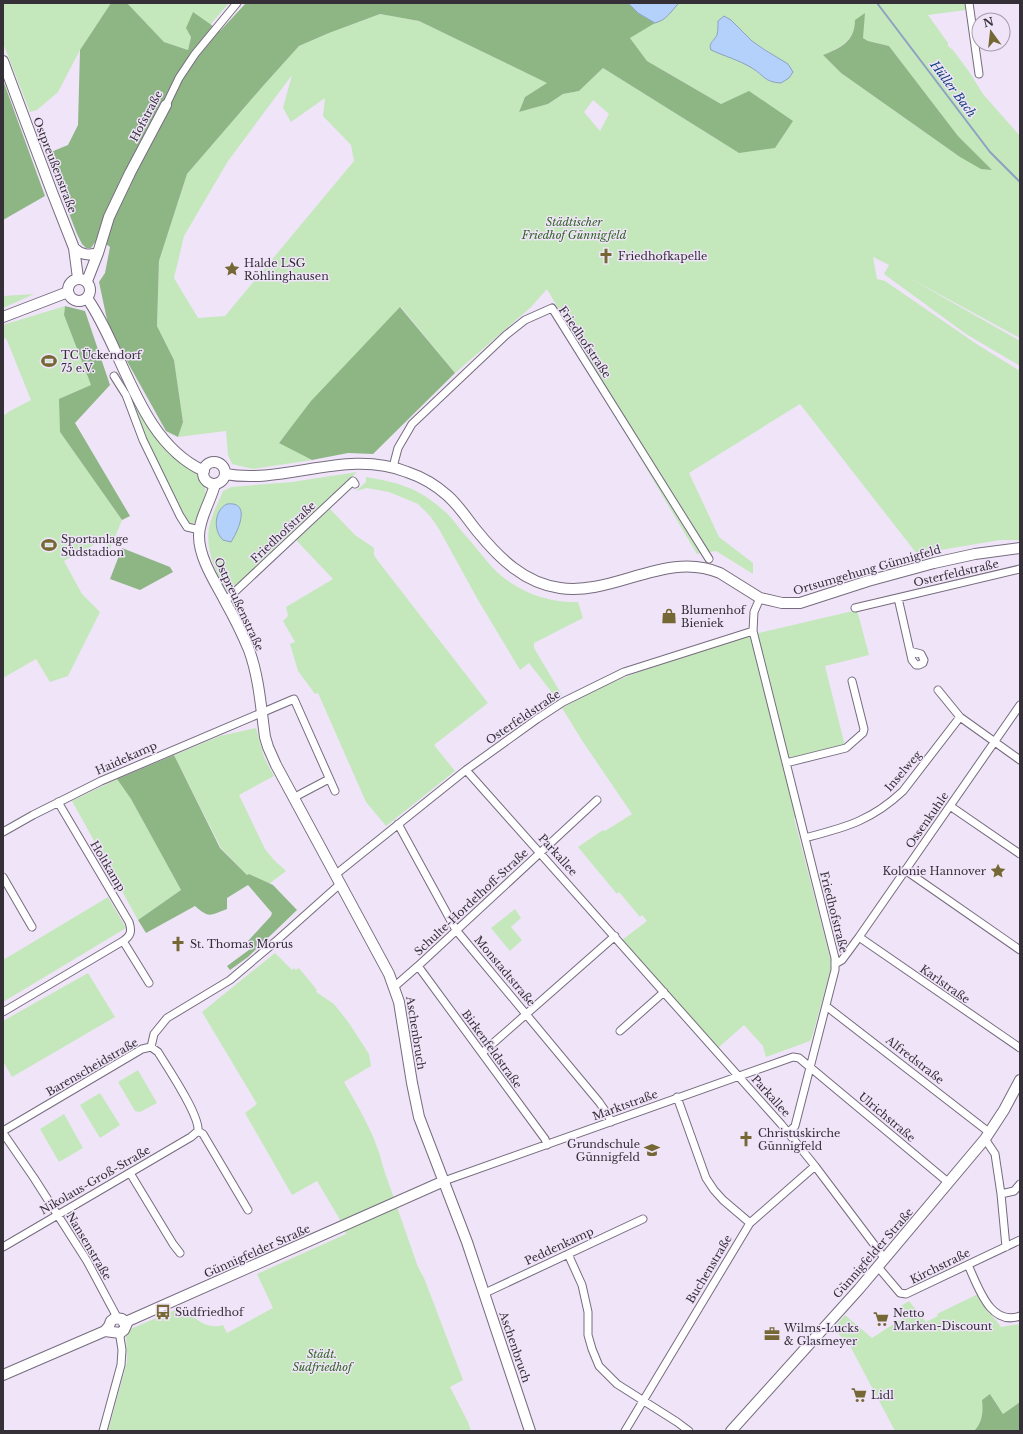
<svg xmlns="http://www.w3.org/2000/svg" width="1023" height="1434" font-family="'Libre Baskerville',serif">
<rect width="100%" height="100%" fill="#f0e4f9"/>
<path fill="#c4e8bc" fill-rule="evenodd" d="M4 3H111L80 50 58 92 37 110 30 112 3 43V6Z
M127 3H229L210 25 192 13 191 37 188 50 164 42Z
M679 3H965L966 10 928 15 948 43V46L953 50 970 73 983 94 1020 136V338L904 275 1020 341V366L966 334 884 274 889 265 873 257 877 279 885 281 978 345 1020 371V540H1000L917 554 800 404 689 473 719 537 753 563V574L716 551 697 554 610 407 613 404 547 289 531 307 455 373 401 307 279 442 312 460 253 469 232 464 228 455 226 431 178 437 183 422 174 360 157 326 159 261 187 174 263 86 299 46 329 33 380 14 419 21 548 83 525 97 519 112 548 104 563 94 579 91 603 68 739 153 749 92 721 104 647 61 630 38 674 8ZM731 20 752 41 775 56 770 82 752 68 731 57 718 53 710 44 717 35 718 21ZM855 29 863 38 868 41 889 46 958 136 991 170 960 157 841 73 823 55C837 49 849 44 855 29ZM292 75 283 108 291 122 325 98 323 116 351 145 354 161 225 316 198 318 174 278 184 236 228 161ZM593 100 609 114 600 131 584 112Z
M34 294 3 308V296Z
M65 306 64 315 91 385 60 432 122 520 110 549 103 540 64 561 82 594 100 612 68 676 50 682 36 659 3 678V416L10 411 31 400 6 338 3 339V325Z
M126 387H127C139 406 151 434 166 450 177 461 202 473 205 488 208 498 199 515 194 523L191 524 188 522 148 444Z
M357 472 230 592C223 590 222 583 219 578 210 558 204 538 212 517 215 508 220 499 223 491L231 487 292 482Z
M366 477C397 482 419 488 443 510 452 517 458 527 465 535 475 546 483 557 493 568 515 591 547 603 578 602L583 618 534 643V648L562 695 557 699 529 663 520 670 478 600 439 529 430 516 418 504 389 492 367 488 356 491 366 482Z
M330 509 355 535 374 548V555L378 561 488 703 434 745 455 771 386 826 366 802 318 693 315 694 298 671 290 644 295 642 283 621 288 616 286 607 333 579 296 540Z
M857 610 869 655 825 666 845 746 783 762 797 816 794 818 832 965 812 1037 810 1041 766 1057 763 1046 744 1025 718 1048 622 940 647 921 642 915 640 917 619 892 617 894 578 847 603 830 605 831 632 814 583 742 562 708 606 685 641 671 696 653 750 635Z
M256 728 264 757 274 776 239 795 265 849 274 860 286 871 269 884 249 874 247 875 221 848 174 755 220 736Z
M117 779 131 799 181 890 138 920 72 801Z
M108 897 126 928 3 1002V960Z
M515 909 521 918 511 927 522 940 510 951 491 928Z
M275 953 292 970 294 968 296 970 299 968 317 990 316 992 334 1004 349 1023 369 1054 371 1066 344 1082C359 1108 377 1138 383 1167L418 1267 424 1278 463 1380 450 1387 468 1422 471 1431H108L127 1362 126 1331 182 1307C195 1318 205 1330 223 1325L227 1333 273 1308 257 1274 346 1234 339 1218 317 1181 292 1195 245 1113 257 1104 202 1012Z
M88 973 115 1017 12 1077 3 1061V1021Z
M138 1070 157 1103 140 1112 135 1111 118 1082Z
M100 1093 120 1125 100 1138 80 1105Z
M64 1114 83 1148 59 1162 40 1129Z
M978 1294C979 1298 981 1303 984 1306 989 1314 996 1319 1001 1327L1020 1324V1402L1003 1414 991 1395 982 1400C983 1411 983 1422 974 1431H895L849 1344 833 1329 845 1315 872 1338 906 1316 903 1312 905 1310 901 1306 909 1301 926 1322 938 1316 937 1314Z"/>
<path fill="#8eb685" d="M111 3H127L164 42 188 50 191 37 186 28 193 12 220 31 246 3H628L638 13 655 23 630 38 647 61 721 104 749 91 793 121 775 148 739 153 603 68 579 91 563 94 548 104 519 112 525 97 547 83 419 21 380 14 329 33 299 46 263 86 187 174 159 261 157 326 174 360 183 422 178 437 166 431 109 329 99 282 105 273 110 247 98 238 91 248H86L82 244 77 234 46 154 68 145 78 125 80 50Z
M865 13 863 38 868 41 889 46 958 136 992 170 981 169 960 157 841 73 823 55C840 48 855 42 855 20Z
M3 80 45 196 3 220Z
M65 306 85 311 110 385 75 423 130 516 122 520 60 432 59 399 91 385 64 315Z
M400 307 455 373 373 454 348 453 312 460 279 443 311 401Z
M122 548 170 567 173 572 140 590 110 579Z
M174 755 220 848 247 875 249 874 273 885 297 910 248 957 230 970 227 966 253 947 248 941 271 916 272 913 248 885 227 898V909C209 916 209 918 195 906L146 933 138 920 181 890 131 799 117 779Z
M990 1394 1003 1414 1020 1402V1431H974C983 1422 983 1411 982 1400Z"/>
<path fill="#b3d1fa" stroke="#8da1c0" d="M628 3H679C671 11 667 20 655 23L638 13Z
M724 16 731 20 752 41 765 50 788 64 793 72 789 78 781 83C764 82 765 76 752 68 739 60 724 56 711 50 708 43 714 41 717 35 718 31 718 25 718 21Z
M227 504C252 501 238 531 231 542L223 540C213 531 214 510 227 504Z"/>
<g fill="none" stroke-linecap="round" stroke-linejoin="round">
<path stroke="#8da1c0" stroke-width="2" d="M877 3 990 152 1020 182"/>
<defs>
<path id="street" d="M969 3 979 74
M166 105 179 78 195 54 237 3
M114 376 126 395 143 440 180 516 187 527 200 530
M393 467 398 448 412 424 506 335 525 320 552 308 709 559
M760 598 754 612 753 631 835 958V970L795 1126 788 1133
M898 598 910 651 912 660 916 665H919L923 663 924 660 921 654 910 651
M225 601 353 481 355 484
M855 608 1020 569
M938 690 960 717 1020 760
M786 763 846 748 863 733 864 729 852 681
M466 770 781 1124 815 1166 885 1259
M293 798 329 779
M58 802 129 922C132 931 131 936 123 941L149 983
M950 806 1020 854
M398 824 456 930 599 1102 608 1115 611 1122
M3 832 33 815 101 781 294 699 335 791
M805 838C846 827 871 821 903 791L960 717
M905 870 1020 950
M335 875 466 770 537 719 563 702 624 672 753 631
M3 877 32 927
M859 937 1020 1048
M835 964 842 960 859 937 1020 705
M418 966 545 1139 547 1145
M394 987 418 966 597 800
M826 1006 990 1133
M3 1012 123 941
M620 1031 664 992
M151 1047 154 1034 167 1018 230 980 275 942 340 884
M482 1053 615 936
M677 1097 706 1178 714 1190 723 1200 750 1223
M3 1131 142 1049 151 1047 158 1052C167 1067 200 1115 198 1131
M198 1131 203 1134 248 1210
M3 1133 34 1178 87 1261 117 1317
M985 1139 995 1154 1001 1194 1006 1247
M130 1173 173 1244 180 1253
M444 1181 793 1057 799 1058 949 1183
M1001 1194 1014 1191 1020 1184
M3 1247 191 1137 198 1131
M568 1254 582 1285 588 1312V1335L592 1349 599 1366 617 1384 677 1422 689 1431
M968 1265C978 1286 990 1327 1020 1316
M878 1267 900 1293 906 1294 1020 1240
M485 1293 643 1219
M103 1431 121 1365 122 1350 120 1337 122 1332
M625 1431 750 1223 815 1166"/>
<path id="secondary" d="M3 61 52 192 74 248 78 278
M74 248C81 255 88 256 98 253
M68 290a11 11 0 1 1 22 0a11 11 0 1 1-22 0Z
M87 281 98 253 109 217 130 173 166 105
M87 298C124 351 139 442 204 471
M3 317 68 292
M203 473a11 11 0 1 1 22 0a11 11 0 1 1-22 0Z
M225 474C286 485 346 448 407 472 422 477 437 486 448 496 460 507 468 520 477 531 499 558 524 583 560 588 614 596 666 550 720 573L760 598 782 603H800L868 581 934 563 975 554 1020 548
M215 484C211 501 199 518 199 536 199 558 215 582 225 601 234 617 242 633 249 650 259 677 261 708 265 737L268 747 276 765 389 974 399 1002 412 1083 419 1117 467 1242 530 1431
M124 1321H128L444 1181
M105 1331 120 1333 124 1330 128 1321
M3 1375 105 1331 109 1326 111 1321 115 1318 122 1319 125 1325
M731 1431 859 1289 985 1139 1004 1110 1020 1080"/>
</defs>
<use href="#street" stroke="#766c7e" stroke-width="9"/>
<use href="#secondary" stroke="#766c7e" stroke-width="12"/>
<use href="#street" stroke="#fff" stroke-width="7"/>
<use href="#secondary" stroke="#fff" stroke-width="10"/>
</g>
<defs>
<symbol id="church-bare" viewBox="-9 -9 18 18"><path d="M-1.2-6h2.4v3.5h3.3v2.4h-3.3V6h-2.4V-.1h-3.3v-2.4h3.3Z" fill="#756835" stroke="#f0e4f9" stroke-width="2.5" paint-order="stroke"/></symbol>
<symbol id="sight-bare" viewBox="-9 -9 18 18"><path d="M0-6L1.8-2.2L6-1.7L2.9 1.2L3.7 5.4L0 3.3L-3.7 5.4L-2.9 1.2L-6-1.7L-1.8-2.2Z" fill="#756835" stroke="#f0e4f9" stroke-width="2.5" paint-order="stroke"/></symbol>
<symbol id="stadium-bare" viewBox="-9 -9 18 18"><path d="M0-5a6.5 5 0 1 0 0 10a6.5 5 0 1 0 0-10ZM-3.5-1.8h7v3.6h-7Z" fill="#756835" stroke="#f0e4f9" stroke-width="2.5" paint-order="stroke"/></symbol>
<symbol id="shop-bare" viewBox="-9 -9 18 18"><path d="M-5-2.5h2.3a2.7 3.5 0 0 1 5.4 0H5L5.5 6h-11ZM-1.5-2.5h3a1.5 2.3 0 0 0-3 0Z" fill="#756835" stroke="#f0e4f9" stroke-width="2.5" paint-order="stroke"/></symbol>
<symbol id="school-bare" viewBox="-9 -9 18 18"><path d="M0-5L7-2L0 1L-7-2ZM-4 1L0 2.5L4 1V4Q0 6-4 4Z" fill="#756835" stroke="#f0e4f9" stroke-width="2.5" paint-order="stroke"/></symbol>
<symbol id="bus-bare" viewBox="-9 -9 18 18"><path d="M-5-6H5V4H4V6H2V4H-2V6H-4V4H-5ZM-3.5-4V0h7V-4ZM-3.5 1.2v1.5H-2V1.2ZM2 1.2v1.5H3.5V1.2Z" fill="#756835" stroke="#f0e4f9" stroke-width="2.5" paint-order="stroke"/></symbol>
<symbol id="supermarket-bare" viewBox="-9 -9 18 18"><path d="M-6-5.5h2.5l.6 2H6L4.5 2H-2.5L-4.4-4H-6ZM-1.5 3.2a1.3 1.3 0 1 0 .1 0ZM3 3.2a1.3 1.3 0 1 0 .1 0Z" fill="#756835" stroke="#f0e4f9" stroke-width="2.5" paint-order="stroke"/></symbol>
<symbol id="office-bare" viewBox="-9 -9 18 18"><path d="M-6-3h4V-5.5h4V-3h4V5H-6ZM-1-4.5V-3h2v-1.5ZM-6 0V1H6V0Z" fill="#756835" stroke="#f0e4f9" stroke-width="2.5" paint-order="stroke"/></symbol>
</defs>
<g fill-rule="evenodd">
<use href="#church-bare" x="595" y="245" width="22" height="22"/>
<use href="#sight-bare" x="221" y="258" width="22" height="22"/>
<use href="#stadium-bare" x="38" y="350" width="22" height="22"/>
<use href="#stadium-bare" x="38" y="534" width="22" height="22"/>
<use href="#shop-bare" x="658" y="605" width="22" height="22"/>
<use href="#sight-bare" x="987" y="860" width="22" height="22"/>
<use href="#church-bare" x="167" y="933" width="22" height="22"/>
<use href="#church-bare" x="735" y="1128" width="22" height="22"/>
<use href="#school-bare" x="641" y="1139" width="22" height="22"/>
<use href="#bus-bare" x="152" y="1301" width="22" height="22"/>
<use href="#supermarket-bare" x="870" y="1308" width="22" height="22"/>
<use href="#office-bare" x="761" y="1323" width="22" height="22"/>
<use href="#supermarket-bare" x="848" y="1384" width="22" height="22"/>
</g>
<g text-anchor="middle" stroke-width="3" stroke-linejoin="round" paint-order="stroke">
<g font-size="11" fill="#353038" stroke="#f0e4f9">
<text transform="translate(146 116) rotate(-62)" y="4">Hofstraße</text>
<text transform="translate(55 165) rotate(69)" y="4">Ostpreußenstraße</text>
<text transform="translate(585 342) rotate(56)" y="4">Friedhofstraße</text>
<text transform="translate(283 532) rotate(-43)" y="4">Friedhofstraße</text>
<text transform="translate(867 570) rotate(-16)" y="4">Ortsumgehung Günnigfeld</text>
<text transform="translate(956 573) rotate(-13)" y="4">Osterfeldstraße</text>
<text transform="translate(239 604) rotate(65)" y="4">Ostpreußenstraße</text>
<text transform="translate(523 717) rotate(-34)" y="4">Osterfeldstraße</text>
<text transform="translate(126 758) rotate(-24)" y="4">Haidekamp</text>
<text transform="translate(903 771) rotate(-49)" y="4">Inselweg</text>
<text transform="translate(927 820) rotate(-55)" y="4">Ossenkuhle</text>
<text transform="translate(558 855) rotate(48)" y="4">Parkallee</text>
<text transform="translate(108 866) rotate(59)" y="4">Holtkamp</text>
<text transform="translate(471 902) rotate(-43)" y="4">Schulte-Hordelhoff-Straße</text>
<text transform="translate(834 912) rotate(76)" y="4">Friedhofstraße</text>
<text transform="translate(505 971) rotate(50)" y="4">Monstadtstraße</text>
<text transform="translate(945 984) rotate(35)" y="4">Karlstraße</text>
<text transform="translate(416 1033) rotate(81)" y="4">Aschenbruch</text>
<text transform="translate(492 1049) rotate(54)" y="4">Birkenfeldstraße</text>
<text transform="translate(915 1060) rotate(38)" y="4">Alfredstraße</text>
<text transform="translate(92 1067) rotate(-30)" y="4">Barenscheidstraße</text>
<text transform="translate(771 1096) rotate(48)" y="4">Parkallee</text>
<text transform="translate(625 1105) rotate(-20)" y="4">Marktstraße</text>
<text transform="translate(887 1117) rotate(40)" y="4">Ulrichstraße</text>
<text transform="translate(95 1180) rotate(-30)" y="4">Nikolaus-Groß-Straße</text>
<text transform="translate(89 1246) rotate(59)" y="4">Nansenstraße</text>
<text transform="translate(559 1246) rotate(-25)" y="4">Peddenkamp</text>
<text transform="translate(257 1251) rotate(-24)" y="4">Günnigfelder Straße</text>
<text transform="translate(873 1253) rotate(-49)" y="4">Günnigfelder Straße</text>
<text transform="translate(940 1266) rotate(-26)" y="4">Kirchstraße</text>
<text transform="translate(709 1269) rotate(-59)" y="4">Buchenstraße</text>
<text transform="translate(515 1347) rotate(71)" y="4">Aschenbruch</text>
</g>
<g font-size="11" font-style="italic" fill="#306423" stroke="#f0e4f9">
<text x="574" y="226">Städtischer<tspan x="574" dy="13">Friedhof Günnigfeld</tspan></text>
<text x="322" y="1358">Städt.<tspan x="322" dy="13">Südfriedhof</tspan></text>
</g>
<g font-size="11" fill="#353038" stroke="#f0e4f9" text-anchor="start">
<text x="618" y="260">Friedhofkapelle</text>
<text x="244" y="267">Halde LSG<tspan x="244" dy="13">Röhlinghausen</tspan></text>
<text x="61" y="359">TC Ückendorf<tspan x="61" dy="13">75 e.V.</tspan></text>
<text x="61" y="543">Sportanlage<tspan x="61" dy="13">Südstadion</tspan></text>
<text x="681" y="614">Blumenhof<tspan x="681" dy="13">Bieniek</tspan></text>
<text x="986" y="875" text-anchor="end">Kolonie Hannover</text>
<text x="190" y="948">St. Thomas Morus</text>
<text x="758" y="1137">Christuskirche<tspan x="758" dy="13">Günnigfeld</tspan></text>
<text x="640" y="1148" text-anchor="end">Grundschule<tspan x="640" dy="13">Günnigfeld</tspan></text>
<text x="175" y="1316">Südfriedhof</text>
<text x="893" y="1317">Netto<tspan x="893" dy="13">Marken-Discount</tspan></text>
<text x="784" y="1332">Wilms-Lucks<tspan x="784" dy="13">&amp; Glasmeyer</tspan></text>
<text x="871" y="1399">Lidl</text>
</g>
<g font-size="12" font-style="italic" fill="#0f3f7a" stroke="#f0e4f9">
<text transform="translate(953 89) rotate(53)" y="4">Hüller Bach</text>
</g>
</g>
<rect width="1023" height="1434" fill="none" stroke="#353038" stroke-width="8"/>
<g transform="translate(991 32) rotate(345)"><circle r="19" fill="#f0e4f9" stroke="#a59cac"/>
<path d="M0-3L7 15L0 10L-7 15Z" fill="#756835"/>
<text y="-6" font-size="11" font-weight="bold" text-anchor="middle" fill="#353038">N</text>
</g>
</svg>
